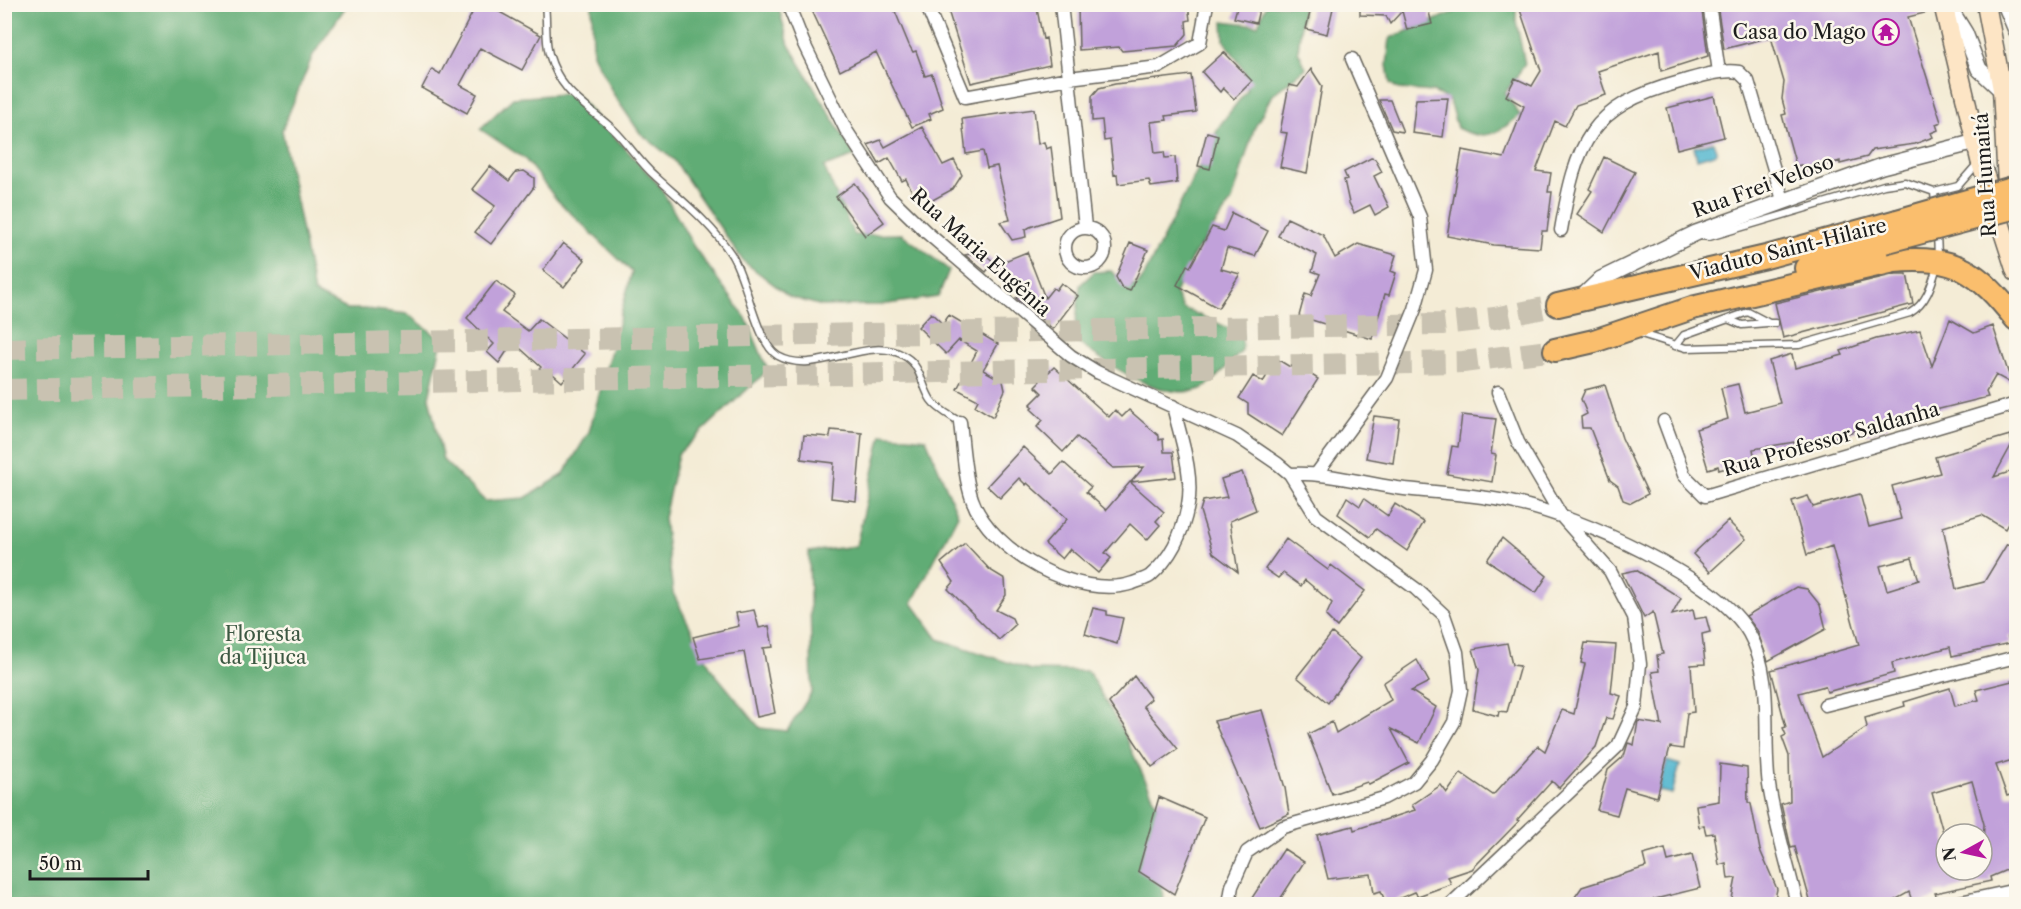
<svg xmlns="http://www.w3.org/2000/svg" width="2021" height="909" font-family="'Libre Caslon Text',serif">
<rect width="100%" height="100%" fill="#fbf7ec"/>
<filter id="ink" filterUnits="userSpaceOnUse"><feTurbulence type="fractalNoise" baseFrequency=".0167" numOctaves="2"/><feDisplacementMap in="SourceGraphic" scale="12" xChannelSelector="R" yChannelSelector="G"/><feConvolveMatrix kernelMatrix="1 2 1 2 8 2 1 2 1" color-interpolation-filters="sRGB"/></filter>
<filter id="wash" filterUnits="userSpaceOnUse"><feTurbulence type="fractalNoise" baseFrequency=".008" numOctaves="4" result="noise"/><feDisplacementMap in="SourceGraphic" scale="24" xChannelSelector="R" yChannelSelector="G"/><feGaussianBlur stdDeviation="1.35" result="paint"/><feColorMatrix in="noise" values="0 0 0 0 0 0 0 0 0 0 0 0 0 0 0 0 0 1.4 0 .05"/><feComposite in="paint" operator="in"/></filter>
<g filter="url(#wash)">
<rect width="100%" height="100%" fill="#f4ecd6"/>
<path fill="#61ac75" stroke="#3e6448" stroke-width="1.5" d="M5 4 347 5 313 55 282 130 314 293 347 309H366L408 314 442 340 429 397 443 460 485 501 525 498 563 475 589 432 632 272 557 200 525 159 480 129 513 98 574 93 659 185 694 247 746 318 768 370 678 454 664 518 673 593 712 670 760 728 787 731 812 692 809 552 856 546 882 434 926 439 958 515 912 603 938 639 1031 670 1088 671 1122 730 1159 809 1163 904H5Z
M592 5H778L789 45 855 156 824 167 854 235 902 234 949 270 938 297 880 305 822 306 790 297 743 261 674 160 640 133 614 95 593 54Z
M1266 5H1303L1298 51 1306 68 1272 95 1254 129 1232 201 1191 259 1175 293 1183 308 1242 334V351C1232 361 1212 385 1201 389 1162 403 1104 362 1074 340L1080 285 1094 272 1111 271 1130 288 1138 284 1144 276 1220 125 1247 90 1245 72 1224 40 1223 21 1258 25Z
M1472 5H1516V21L1525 64 1505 93 1520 115C1498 134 1485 142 1457 128L1449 100 1433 92 1398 89 1390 83 1387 65 1390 38Z"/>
<path fill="#51b6cf" stroke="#366976" stroke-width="1.5" d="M1713 142 1717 153 1697 159 1694 147Z
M1667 761 1680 765 1672 794 1659 791Z"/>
<g id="blocks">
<path fill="#c1a1da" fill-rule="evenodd" d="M477 4H485L541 35 522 70 480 48 460 85 477 94 467 113 422 88 432 69 440 74Z
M809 4H892L909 45 913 52 916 51 925 76 932 74 943 108 929 114 931 119 912 127 876 52 840 71Z
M946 4H1036L1043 39 1046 38 1050 65 971 83Z
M1092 4H1188L1190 20 1186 21 1187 34 1177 46 1122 51 1119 47 1079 50 1078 6Z
M1238 4H1260L1256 23 1234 18Z
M1312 4H1334L1327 34 1306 29Z
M1360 4H1427L1432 24 1407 30 1402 11 1390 24 1386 16 1360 15Z
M1518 4H1701L1708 56 1661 71 1659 51 1598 71 1606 95 1576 105 1565 126 1555 121 1536 171 1551 173 1548 192H1552L1547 231H1542L1540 248 1494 245 1447 236 1462 150 1504 158 1524 106 1506 96 1515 78 1532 86 1541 71Z
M1717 4H1932L1933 11 1908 17 1941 122 1936 124 1938 130 1931 133 1933 137 1915 144 1872 150 1867 157 1840 164V161L1808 170H1802L1801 165 1796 166 1782 115 1786 114 1782 99 1784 82 1771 37 1724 49Z
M1224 52 1252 81 1234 99 1223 88 1220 92 1202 72Z
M1311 69 1322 86 1307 173 1280 167 1287 133 1280 132 1289 85 1298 87Z
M1191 75 1196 112 1166 116 1167 120 1151 122 1155 153 1164 152 1165 158 1175 157 1177 183 1151 187 1149 180 1118 184 1117 174 1114 175 1110 140 1104 141 1102 120 1092 121V96L1099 88 1115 84Z
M1714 96 1724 137 1677 149 1667 108Z
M1448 98 1443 137 1412 133 1416 99Z
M1379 100H1390L1403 132 1392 130Z
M1034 109 1038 144 1044 142 1046 149 1051 147 1060 217 1030 227 1025 230 1026 237 1012 240 1000 222 1010 220 997 166 987 168 983 151 966 154 962 119Z
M922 127 943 165 954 160 962 175 953 189 929 202 924 191 913 194 906 179 902 181 889 158 879 164 868 145 881 140 885 147Z
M1207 132 1218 135 1210 169 1198 166Z
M1604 157 1635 172 1604 232 1577 214 1592 191 1589 189Z
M1371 158 1375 159 1382 172 1374 176 1389 207 1375 215 1370 205 1354 213 1349 203 1344 180 1347 179 1344 172Z
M490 166 509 181 516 172 524 171 534 178V187L491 244 475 232 495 206 472 189Z
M855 183 884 222 865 236 836 197Z
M1232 213 1268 231 1255 256 1227 248 1221 269 1240 274 1218 308 1177 285 1187 265 1190 267 1212 227 1224 231Z
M1287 218 1323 235 1335 258 1358 244 1396 255 1391 271 1396 273 1389 295 1385 294 1372 339 1299 316 1305 294 1311 296 1320 274 1312 271 1317 255 1278 236Z
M563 243 585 260 564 287 543 270Z
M1130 243 1148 250 1130 291 1122 288 1116 277Z
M982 252 994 262 986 272 965 255Z
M1027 252 1045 298 1053 288 1056 290 1061 283 1078 296 1053 329 1016 298 1022 295 990 267Z
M1896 274H1907L1913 304 1783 338 1775 303Z
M496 281 515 295 502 312 528 331 539 319 585 354 562 382 553 374 542 385 533 376 541 367 513 342 499 363 487 352 494 344 467 318Z
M931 313 943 324 949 315 998 344 983 370 1003 381 1005 390 993 417 975 406 978 400 957 389 977 351 959 340 946 354 918 327Z
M1950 319 1974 333 1993 326 2012 384 1996 375 1986 392 1988 397 1887 422 1889 427 1866 434 1864 428 1796 449 1794 442 1753 449 1755 460 1719 470 1718 466 1708 469 1696 429 1728 419 1721 388 1738 384 1745 412 1780 403 1769 361 1792 354 1795 368 1843 355 1841 351 1876 339 1920 330 1932 366Z
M1277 359 1290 367 1293 363 1318 379 1282 436 1248 414V404L1239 398 1253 376 1263 382Z
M1054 367 1109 417 1115 410 1122 417 1129 410 1159 436V440L1163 439 1164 452H1173L1176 477 1131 482 1144 467 1113 468 1077 437 1063 452 1037 427 1043 420 1031 409 1033 407 1030 405 1042 393 1035 386Z
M1605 385 1622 438 1648 494 1631 503 1623 500 1618 486 1610 480 1590 428H1582L1581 417 1587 414 1581 399 1585 390Z
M1462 415 1496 419 1491 454 1496 455 1492 482 1447 474 1452 446 1458 447Z
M1374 416 1399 419 1393 463 1366 458Z
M831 430 862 433 856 501 831 498 834 463 801 459 804 435 830 437Z
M2010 435 2012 444 1994 477 2016 470V509L2005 529 1982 515 1943 527 1956 589 1984 582 2007 544 2016 549V635L2008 637 2010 643 1952 656 1950 647 1892 663 1894 673 1827 692 1825 686 1799 693 1822 757 1867 727 1865 718 1905 706 1904 702 1950 688 1955 706 1979 700 1976 690 2016 680V759L1996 765 2007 796 2016 793V866L1990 877 1991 881 1935 893 1937 898 1917 904H1913L1909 892 1888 904H1811L1795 847 1791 848 1781 804 1790 801 1789 756 1782 737 1786 735 1783 728 1786 727 1771 670 1859 645 1832 546 1807 555 1792 501 1808 496 1813 507 1860 494 1869 527 1901 519 1892 486 1940 473 1935 457ZM1912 558 1919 580 1887 590 1880 566ZM1972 781 1984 824 1982 870H1946V831L1943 832 1932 793Z
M1023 447 1052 474 1063 462 1091 487 1086 492 1106 510 1130 482 1164 512 1156 521 1160 525 1147 540 1130 524 1105 553 1111 558 1098 573 1070 549 1062 559 1045 544 1067 519 1027 483 1026 485 1019 478 1000 498 987 486Z
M1242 472 1256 510 1230 521 1238 572 1213 553 1200 511 1203 501 1227 497 1221 479Z
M1347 497 1360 506 1364 499 1388 516 1395 504 1424 522 1407 551 1376 529 1370 537 1338 514Z
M1728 521 1746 539 1710 572 1693 554Z
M1502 538 1547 576 1536 593 1487 560Z
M1286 539 1328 570 1331 565 1365 591 1337 627 1326 616 1332 603 1305 580 1301 586 1283 573 1278 578 1265 569Z
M965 543 990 570 1005 579 1006 595 996 610 1012 618 1015 625 999 640 948 589 954 582 941 563Z
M1636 570 1681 598 1672 615 1693 610 1695 619 1706 617 1710 632 1702 634 1705 664 1691 665 1694 712 1687 713 1683 749 1670 747 1657 797 1625 788 1617 815 1597 810 1608 770 1624 756 1628 743 1634 745 1638 721 1662 725 1652 672 1659 671 1657 655 1663 654 1653 612 1644 618 1622 573Z
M1796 587 1807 589 1820 605 1826 629 1768 661 1757 630 1746 616Z
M1093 608 1107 611V615L1123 618 1117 644 1085 634Z
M754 610 759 628 769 626 773 647 763 648 775 713 757 717 744 652 700 659 693 637 739 626 736 613Z
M1332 633 1361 658 1328 703 1297 677Z
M1507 643 1512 665 1520 666 1507 712 1499 711 1498 716 1473 709 1479 670 1473 649Z
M1585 643 1616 645 1611 693 1621 696 1613 719 1606 718 1596 747 1559 788 1552 781 1517 820 1519 821 1472 869 1448 877 1451 884 1418 896 1415 892 1386 904 1381 891 1374 893 1371 874 1328 879 1317 835 1353 826 1354 830 1415 810 1412 805 1441 785 1447 793 1461 773 1493 795 1538 746 1545 751 1562 710 1574 714 1585 664 1581 663Z
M1417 660 1429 682 1411 691 1436 707 1419 743 1391 729 1409 763 1369 784 1367 782 1332 794 1308 734 1332 722 1336 733 1391 700 1383 683Z
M1134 676 1151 699 1143 706 1178 749 1152 767 1109 703Z
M1262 710 1285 788 1289 814 1260 827 1214 721Z
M1720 764 1747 768 1748 802 1751 804 1760 850 1777 889 1774 904H1731L1736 878 1728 879 1726 863 1719 865 1714 833 1706 834 1704 826 1699 827 1696 805 1719 801Z
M1159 797 1205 817 1174 894 1138 871Z
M1284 849 1304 862 1277 904H1248Z
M1665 849 1668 861 1692 855 1700 888 1635 904H1570L1582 887 1646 867 1643 855Z"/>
</g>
</g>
<g filter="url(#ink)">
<use href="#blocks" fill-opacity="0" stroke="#68655d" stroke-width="1.5"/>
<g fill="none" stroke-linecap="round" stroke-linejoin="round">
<path stroke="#c9c2b1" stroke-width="22" stroke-dasharray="22 11" stroke-linecap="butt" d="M4 349 1442 324 1495 318 1558 305
M4 390 1463 362 1555 350"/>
<defs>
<path id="service" d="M545 4C547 20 545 40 549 54 561 94 585 104 613 129 628 143 639 162 655 176 681 200 711 223 731 254 747 278 756 343 778 356 817 378 869 332 906 357 921 366 922 387 931 400 937 409 951 416 960 422
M1934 192 1935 205
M1937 233 1938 256
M1701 236 1709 237 1884 185 1905 182 1934 192 1958 186 1978 163
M1730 320 1742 325 1767 323
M1638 333 1686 348 1799 345 1910 313C1927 303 1932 284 1937 266
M1675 346 1684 335 1748 312 1769 323H1775"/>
<path id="minor" d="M788 4 803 42 846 130 890 197 925 231 1071 356 1097 372 1237 436 1278 464 1290 474 1316 516 1416 589 1444 615 1457 652 1461 690 1454 722 1432 760 1414 782 1384 798 1283 827 1247 852 1232 886 1229 904
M926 4 965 97 1069 78 1159 67 1200 43 1207 4
M1061 4 1085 227
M1709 4 1719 72
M1065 248a20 20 0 1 1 40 0a20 20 0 1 1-40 0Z
M1561 230C1576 143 1589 106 1680 82 1698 77 1720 69 1739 72L1748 81 1783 200
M1664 421 1684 475 1705 496 2016 404
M960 422C963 446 964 476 972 499 990 552 1080 601 1133 583 1138 581 1146 579 1150 576 1171 558 1183 532 1188 505 1194 473 1180 436 1173 406
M1317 473 1387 378 1415 309 1426 270 1420 217 1352 59
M1290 474C1327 472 1361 483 1397 488 1436 493 1477 494 1515 503 1578 516 1717 577 1749 633 1775 679 1762 735 1769 785 1775 825 1788 865 1797 904
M1825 705 2016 657
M1451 904 1618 746 1636 707 1640 664 1634 617 1610 571 1562 517 1518 442 1498 392
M1951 904 2016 890"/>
<path id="tertiary" d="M1947 4 1965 33 1979 69 2016 104
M2005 4 2016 30
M1580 299 1601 279 1696 233 1882 166 1976 142"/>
<path id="secondary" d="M1943 4 1980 160 2016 272
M1986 4 2002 89 2008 203"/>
<path id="motorway" d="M1806 268 1884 242
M1558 305 1766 257 1897 221
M1555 350 1594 341 1692 308 1894 261C1958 256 1977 271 2016 319"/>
</defs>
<use href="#service" stroke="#68655d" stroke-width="9"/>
<use href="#minor" stroke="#68655d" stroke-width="15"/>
<use href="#tertiary" stroke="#68655d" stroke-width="18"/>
<use href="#secondary" stroke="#68655d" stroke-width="21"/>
<use href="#motorway" stroke="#68655d" stroke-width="26"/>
<use href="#service" stroke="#fff" stroke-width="6"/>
<use href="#minor" stroke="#fff" stroke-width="12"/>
<use href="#tertiary" stroke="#fff" stroke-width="15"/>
<use href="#secondary" stroke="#fde5c5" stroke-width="18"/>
<use href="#motorway" stroke="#fabe6d" stroke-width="22"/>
<defs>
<path id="motorway-bridge" d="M1897 221 2016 187
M1884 242 2016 207"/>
</defs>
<use href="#motorway-bridge" stroke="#68655d" stroke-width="26" stroke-linecap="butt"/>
<use href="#motorway-bridge" stroke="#fabe6d" stroke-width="22"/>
</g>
</g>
<defs>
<symbol id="temple-ring" viewBox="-11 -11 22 22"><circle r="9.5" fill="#fbf7ec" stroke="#b5179e" stroke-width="1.5"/><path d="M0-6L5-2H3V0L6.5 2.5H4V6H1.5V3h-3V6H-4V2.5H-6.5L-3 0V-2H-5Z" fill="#b5179e"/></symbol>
</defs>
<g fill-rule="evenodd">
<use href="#temple-ring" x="1871" y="17" width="30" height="30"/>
</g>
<g text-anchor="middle" stroke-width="5" stroke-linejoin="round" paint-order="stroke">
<g font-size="20" fill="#1c1c1c" stroke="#fbf7ec" text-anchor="end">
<text x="1866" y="39">Casa do Mago</text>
</g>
<g font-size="20" fill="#1c1c1c" stroke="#fbf7ec">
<text transform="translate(1985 175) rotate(-94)" y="7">Rua Humaitá</text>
<text transform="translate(1763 186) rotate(-20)" y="7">Rua Frei Veloso</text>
<text transform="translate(1788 249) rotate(-14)" y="7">Viaduto Saint-Hilaire</text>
<text transform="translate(981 252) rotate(42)" y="7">Rua Maria Eugênia</text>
<text transform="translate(1831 439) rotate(-16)" y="7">Rua Professor Saldanha</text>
</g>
<g font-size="20" fill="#3c5842" stroke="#fbf7ec">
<text x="263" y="641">Floresta<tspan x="263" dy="23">da Tijuca</tspan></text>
</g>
</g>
<rect width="2021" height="909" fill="none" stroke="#fbf7ec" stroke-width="24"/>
<g transform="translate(1964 852) rotate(262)"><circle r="28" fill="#fbf7ec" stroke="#a29f99" stroke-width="1.5"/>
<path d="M0-4.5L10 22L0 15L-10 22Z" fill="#b5179e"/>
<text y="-9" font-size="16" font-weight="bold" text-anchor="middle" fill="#1c1c1c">N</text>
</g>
<path d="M30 870v9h118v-9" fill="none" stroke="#1c1c1c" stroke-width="3"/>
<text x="39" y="870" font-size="18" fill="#1c1c1c" stroke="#fbf7ec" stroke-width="4.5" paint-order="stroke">50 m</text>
</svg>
